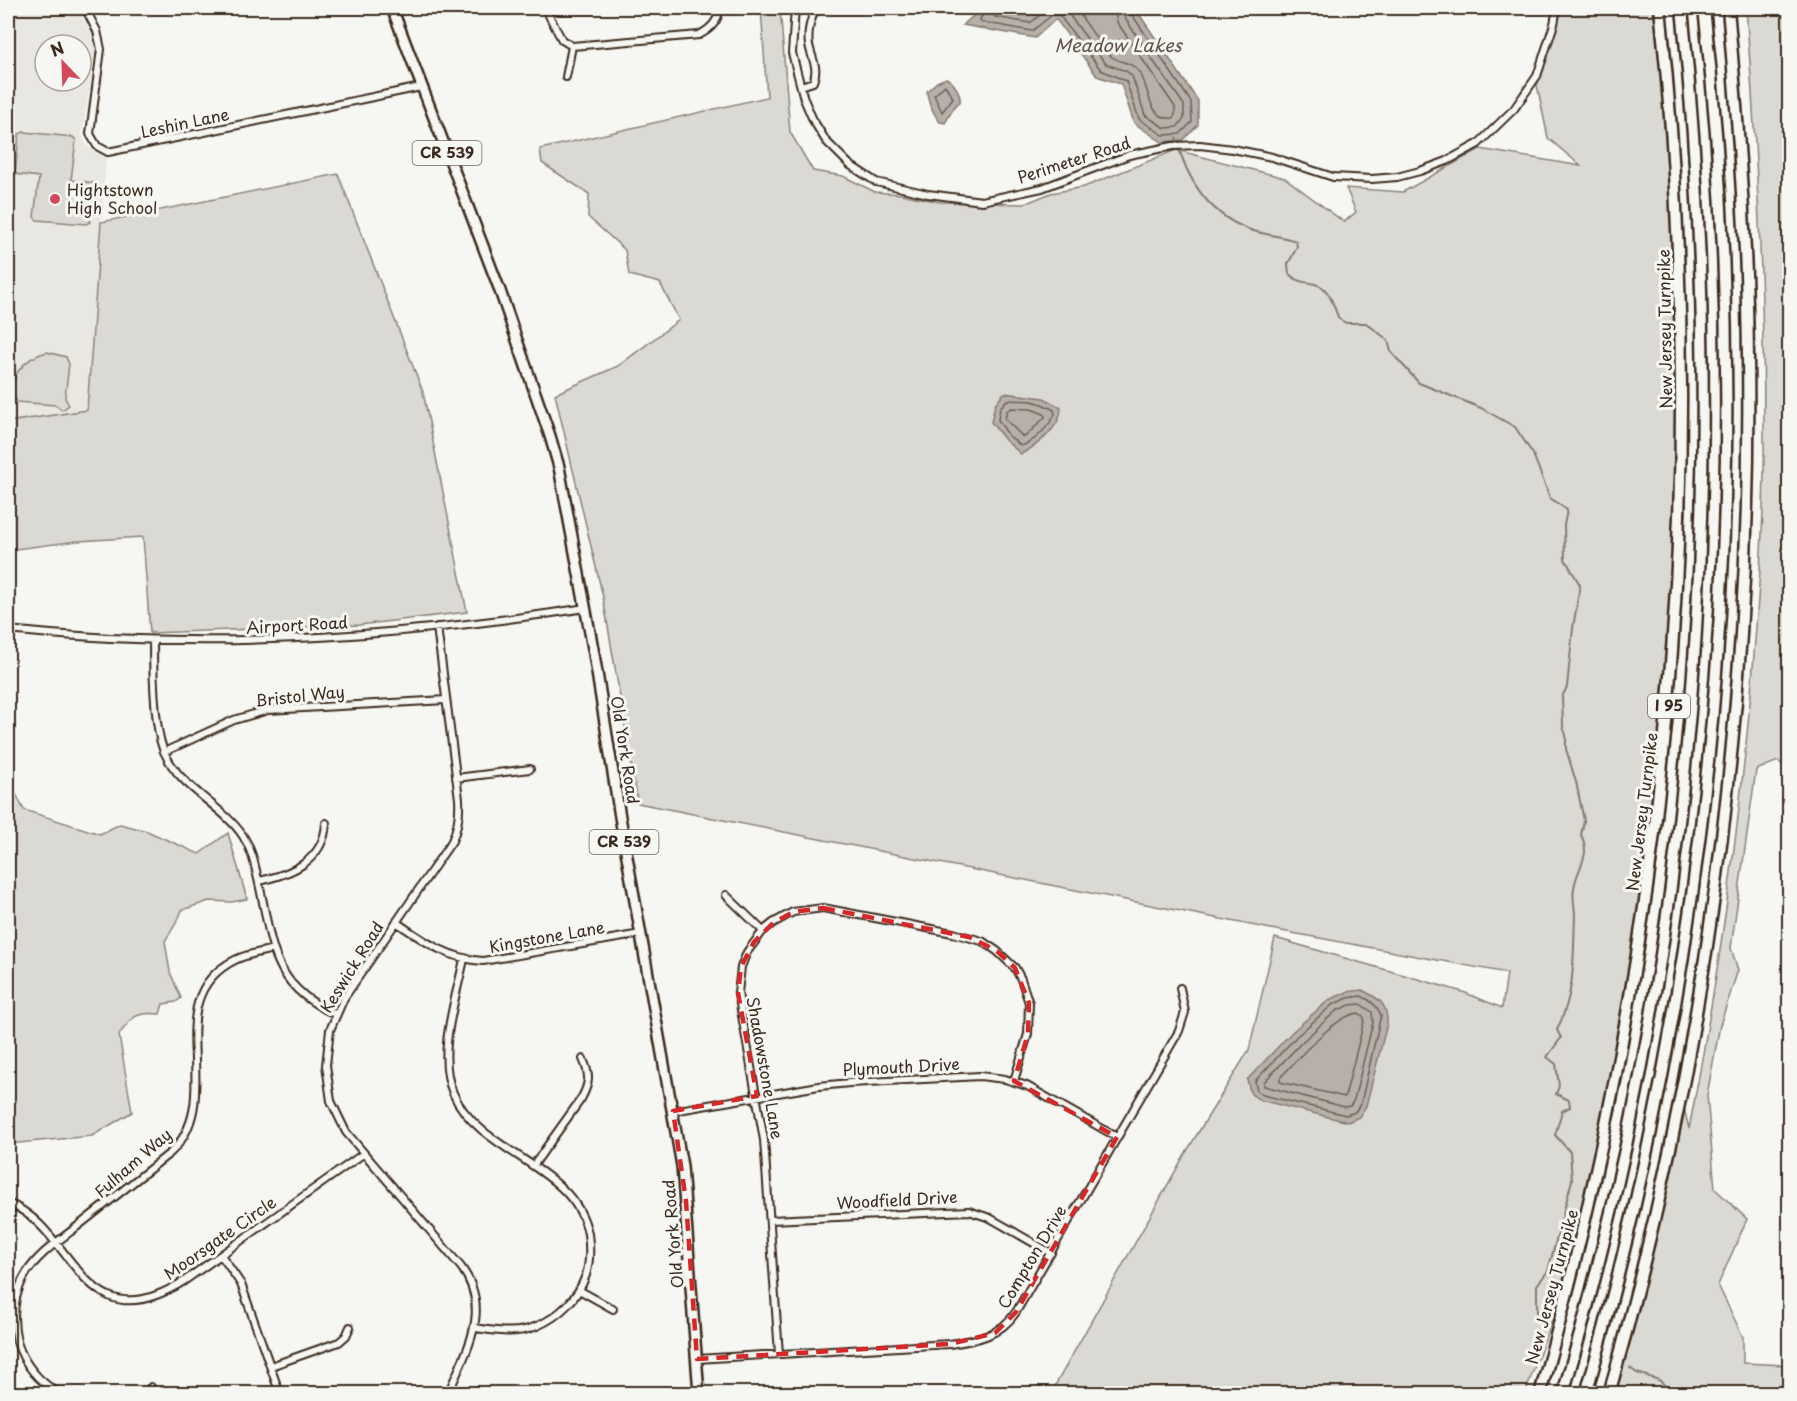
<svg xmlns="http://www.w3.org/2000/svg" width="1797" height="1401" font-family="'Playpen Sans',sans-serif">
<rect width="100%" height="100%" fill="#f6f6f2"/>
<filter id="ink" filterUnits="userSpaceOnUse"><feTurbulence type="fractalNoise" baseFrequency=".0167" numOctaves="2"/><feDisplacementMap in="SourceGraphic" scale="12" xChannelSelector="R" yChannelSelector="G"/><feConvolveMatrix kernelMatrix="1 2 1 2 8 2 1 2 1" color-interpolation-filters="sRGB"/></filter>
<g filter="url(#ink)">
<path fill="#e8e7e2" fill-rule="evenodd" d="M8 8H77L94 37 96 48 82 135 87 146 106 158 87 410 8 422ZM45 45H81V81H45Z"/>
<path fill="#dad9d3" stroke="#8a8278" stroke-width="1.5" d="M761 8H780L790 132 813 171 843 176 875 192 901 194 940 202 1024 204 1051 193 1084 187 1176 150 1285 178 1344 222 1356 212 1346 188 1403 192 1480 149 1581 166 1548 138 1537 85 1562 8H1663L1680 171 1687 332 1686 512 1673 720 1657 863 1623 1077 1597 1198 1525 1393H1051L1185 1154 1249 1050 1275 938 1463 992 1502 1008 1507 973 1271 929 638 803 603 597 555 394 618 366 679 320 660 283 629 275 625 250 588 217 589 194 542 163 540 149 767 97Z
M1746 8H1789V770L1778 761 1756 770 1731 948 1738 970 1720 1025 1707 1095 1715 1189 1747 1219 1718 1285 1743 1337V1363L1789 1365V1393L1606 1394 1649 1231 1679 1087 1689 1129C1718 981 1739 831 1752 681 1758 600 1765 518 1764 437 1764 294 1757 151 1746 8Z
M24 132 73 137 76 140 71 180 94 183 90 222 86 224 37 220 34 217 39 177 15 174 19 134Z
M338 174 423 392 467 612 359 625 150 633 143 537 78 541 8 550V422L87 410 101 222Z
M47 352 66 357 69 364 65 398 69 405 62 410 55 405 17 402C3 379 26 357 47 352Z
M8 788H13L24 810 100 834 120 824 147 831 199 854 228 833 247 899 232 902 209 901 182 910 178 920 165 941 170 972 181 998 176 1002 163 1004 160 1014C136 1012 132 1016 119 1035L132 1112 92 1136 8 1144Z"/>
<path fill="#b6b0a9" stroke="#857a71" stroke-width="1.5" d="M982 8H1135L1198 101V125L1183 140 1162 142 1134 123 1121 84 1097 76 1056 19 1035 38 963 25Z
M946 78C954 82 961 93 960 102L955 106 945 123 940 122C934 115 927 100 927 91L937 82Z
M1004 393 1044 398 1061 408C1061 427 1037 446 1021 454L1005 440 991 422 995 405Z
M1362 990C1379 998 1388 1004 1387 1024L1366 1106 1359 1117 1348 1122 1260 1100 1251 1094 1247 1080 1292 1032 1329 1000 1347 992Z"/>
<g fill="none" stroke-linecap="round" stroke-linejoin="round">
<path stroke="#6c6056" stroke-width="1.5" d="M986 8 985 12 980 19 981 22 1032 31 1052 15H1059L1101 70 1126 81 1139 119 1163 135 1180 134 1192 122 1191 102 1131 13 1130 8
M993 8V14L995 17 1030 23 1049 8
M1061 8 1067 12 1106 64 1126 71 1132 76 1145 115 1165 128 1177 127 1184 119V105L1143 46 1124 16 1123 8
M1075 8C1082 17 1104 51 1112 57 1121 63 1133 62 1140 73 1149 87 1148 121 1173 118L1175 115V107L1117 22 1114 8
M945 85 953 98 942 112 934 95Z
M1007 400 1032 401 1042 404 1054 410 1055 414C1049 426 1035 442 1021 446L1009 436 998 420 1000 408Z
M1011 408 1031 409 1044 414 1045 417 1026 436 1023 437 1005 419 1007 411Z
M1361 996C1371 1000 1377 1005 1381 1015L1361 1103 1355 1112 1346 1115 1263 1095 1257 1091 1255 1081 1296 1037 1332 1005 1348 998Z
M1360 1004 1372 1012 1373 1022 1354 1100 1350 1106 1345 1107 1264 1086V1082L1302 1042 1336 1011 1350 1005Z
M1358 1013 1364 1017V1021L1345 1097 1280 1082V1078C1297 1060 1334 1016 1358 1013Z"/>
<path stroke="#857a71" stroke-width="2" d="M1176 138C1186 177 1207 212 1245 228 1261 235 1280 235 1296 241L1297 247 1288 264 1289 274C1304 287 1308 279 1320 286 1331 292 1334 308 1339 319L1346 323H1366L1388 340 1391 352 1419 383 1481 408 1515 427 1533 454 1550 498 1567 510 1564 525 1565 559 1580 585 1573 628 1567 687 1562 697 1563 727 1566 735V749L1576 782 1584 821 1581 835C1592 856 1577 867 1574 888 1572 897 1575 907 1575 916 1573 959 1576 990 1557 1030L1561 1038 1547 1057 1556 1064 1559 1086 1556 1094 1569 1100 1570 1107 1562 1111 1555 1135 1570 1152 1572 1180 1548 1271 1537 1285V1316L1546 1324
M1630 1368 1637 1373 1659 1380 1674 1394"/>
<defs>
<path id="minor" d="M85 8 97 31 101 49 90 134 97 146 108 152 421 87
M545 8 562 40 572 46
M795 8 792 53 804 99 813 120 826 141 850 165 876 182 928 194 982 201 1042 188 1129 155 1173 146 1200 145 1233 149 1272 157 1333 177 1372 179 1397 177 1420 171 1447 161 1478 144 1514 109 1537 76 1554 24 1557 8
M572 46 699 35C711 29 719 21 719 8
M566 77 572 46
M801 86 813 82C819 67 812 60 809 45 807 31 810 20 816 8
M437 627 459 799C460 815 458 827 452 841L344 998 330 1030 326 1065 331 1101 346 1132 461 1267C493 1310 466 1351 448 1394
M8 630C204 651 391 638 586 608
M153 640C153 667 154 725 163 749 178 788 223 805 243 836 251 848 254 861 257 875 273 939 267 984 335 1014
M164 752 234 720 268 710 446 700
M456 778 530 769
M259 881C291 874 324 861 326 823
M726 895 763 931
M396 922C424 941 448 959 483 961L641 934
M464 959C456 999 436 1054 453 1093 479 1154 575 1165 588 1234 590 1248 590 1262 586 1275 578 1298 560 1316 537 1326 516 1335 497 1331 475 1328
M673 1111 819 1086 850 1083 980 1076 1005 1079 1027 1086 1117 1137
M533 1166 581 1099C590 1083 590 1075 583 1059
M8 1203C77 1230 81 1346 184 1281L363 1154
M771 1220 969 1211 990 1218 1051 1253
M221 1255 241 1284 280 1394
M579 1290 613 1309
M779 1354 764 1140 738 993 741 967 747 952 763 931 773 923 793 912 823 908 953 933 982 941 997 951 1015 968 1021 979 1029 1003 1028 1034 1014 1081
M697 1359 950 1344C977 1340 1000 1336 1016 1312L1179 1031 1185 1012 1180 988
M271 1366 339 1342 346 1336 350 1327
M60 1394C39 1382 24 1364 17 1342 12 1320 13 1298 23 1279 36 1254 62 1239 83 1222 112 1199 141 1176 170 1153 230 1098 154 1000 235 960 247 954 261 952 274 949
M144 1394 151 1387"/>
<path id="primary" d="M392 8 499 288 550 436 559 467 594 654 620 817 682 1166 699 1394"/>
<path id="motorway" d="M1540 1394C1669 937 1711 480 1660 8
M1563 1394C1696 941 1730 475 1682 8
M1586 1394C1715 945 1757 471 1704 8
M1609 1394C1705 1058 1753 707 1748 358 1747 241 1738 124 1728 8"/>
</defs>
<use href="#minor" stroke="#3b2a1e" stroke-width="10"/>
<use href="#primary" stroke="#3b2a1e" stroke-width="14"/>
<use href="#motorway" stroke="#3b2a1e" stroke-width="15"/>
<use href="#minor" stroke="#f6f6f2" stroke-width="6"/>
<use href="#primary" stroke="#f6f6f2" stroke-width="9"/>
<use href="#motorway" stroke="#f6f6f2" stroke-width="10"/>
</g>
</g>
<path fill="none" stroke="#d62828" stroke-width="4.5" stroke-dasharray="12 8" stroke-linejoin="round" d="M823 908 969 937 997 951 1015 968 1029 1003 1028 1034 1014 1081 1117 1137 1016 1312 995 1333 950 1344 697 1359 686 1201 673 1111 757 1096 738 993 741 967 754 942 773 923 793 912Z"/>
<circle fill="#d1495b" stroke="#f6f6f2" stroke-width="2" cx="55" cy="199" r="6"/>
<g text-anchor="middle" stroke-width="6" stroke-linejoin="round" paint-order="stroke">
<g fill="#f6f6f2" stroke="#73675e" stroke-width="1.5">
<rect x="412.5" y="141" width="69" height="24" rx="4.5"/>
<rect x="1648" y="694" width="42" height="24" rx="4.5"/>
<rect x="589.5" y="830" width="69" height="24" rx="4.5"/>
</g>
<g font-size="15" font-weight="bold" fill="#3b2a1e">
<text x="447" y="158">CR 539</text>
<text x="1669" y="711">I 95</text>
<text x="624" y="847">CR 539</text>
</g>
<g font-size="16" fill="#3b2a1e" stroke="#f6f6f2">
<text transform="translate(185 123) rotate(-12)" y="6">Leshin Lane</text>
<text transform="translate(1074 160) rotate(-18)" y="6">Perimeter Road</text>
<text transform="translate(1665 329) rotate(-91)" y="6">New Jersey Turnpike</text>
<text transform="translate(297 625) rotate(-3)" y="6">Airport Road</text>
<text transform="translate(300 696) rotate(-6)" y="6">Bristol Way</text>
<text transform="translate(625 750) rotate(81)" y="6">Old York Road</text>
<text transform="translate(1642 812) rotate(-83)" y="6">New Jersey Turnpike</text>
<text transform="translate(547 937) rotate(-10)" y="6">Kingstone Lane</text>
<text transform="translate(352 967) rotate(-58)" y="6">Keswick Road</text>
<text transform="translate(901 1067) rotate(-3)" y="6">Plymouth Drive</text>
<text transform="translate(765 1068) rotate(80)" y="6">Shadowstone Lane</text>
<text transform="translate(133 1163) rotate(-41)" y="6">Fulham Way</text>
<text transform="translate(897 1200) rotate(-3)" y="6">Woodfield Drive</text>
<text transform="translate(673 1234) rotate(-95)" y="6">Old York Road</text>
<text transform="translate(220 1238) rotate(-35)" y="6">Moorsgate Circle</text>
<text transform="translate(1032 1257) rotate(-59)" y="6">Compton Drive</text>
<text transform="translate(1552 1287) rotate(-75)" y="6">New Jersey Turnpike</text>
</g>
<g font-size="16" fill="#3b2a1e" stroke="#f6f6f2" text-anchor="start">
<text x="67" y="196">Hightstown<tspan x="67" dy="18">High School</tspan></text>
</g>
<g font-size="18" font-style="italic" fill="#605248" stroke="#f6f6f2">
<text x="1118" y="52">Meadow Lakes</text>
</g>
</g>
<rect width="1797" height="1401" fill="none" stroke="#f6f6f2" stroke-width="30"/>
<rect x="15" y="15" width="1767" height="1371" fill="none" stroke="#3b2a1e" stroke-width="2" filter="url(#ink)"/>
<g transform="translate(63 63) rotate(337)"><circle r="28" fill="#f6f6f2" stroke="#aba49d" stroke-width="1.5"/>
<path d="M0-4.5L10 22L0 15L-10 22Z" fill="#d1495b"/>
<text y="-9" font-size="16" font-weight="bold" text-anchor="middle" fill="#3b2a1e">N</text>
</g>
</svg>
